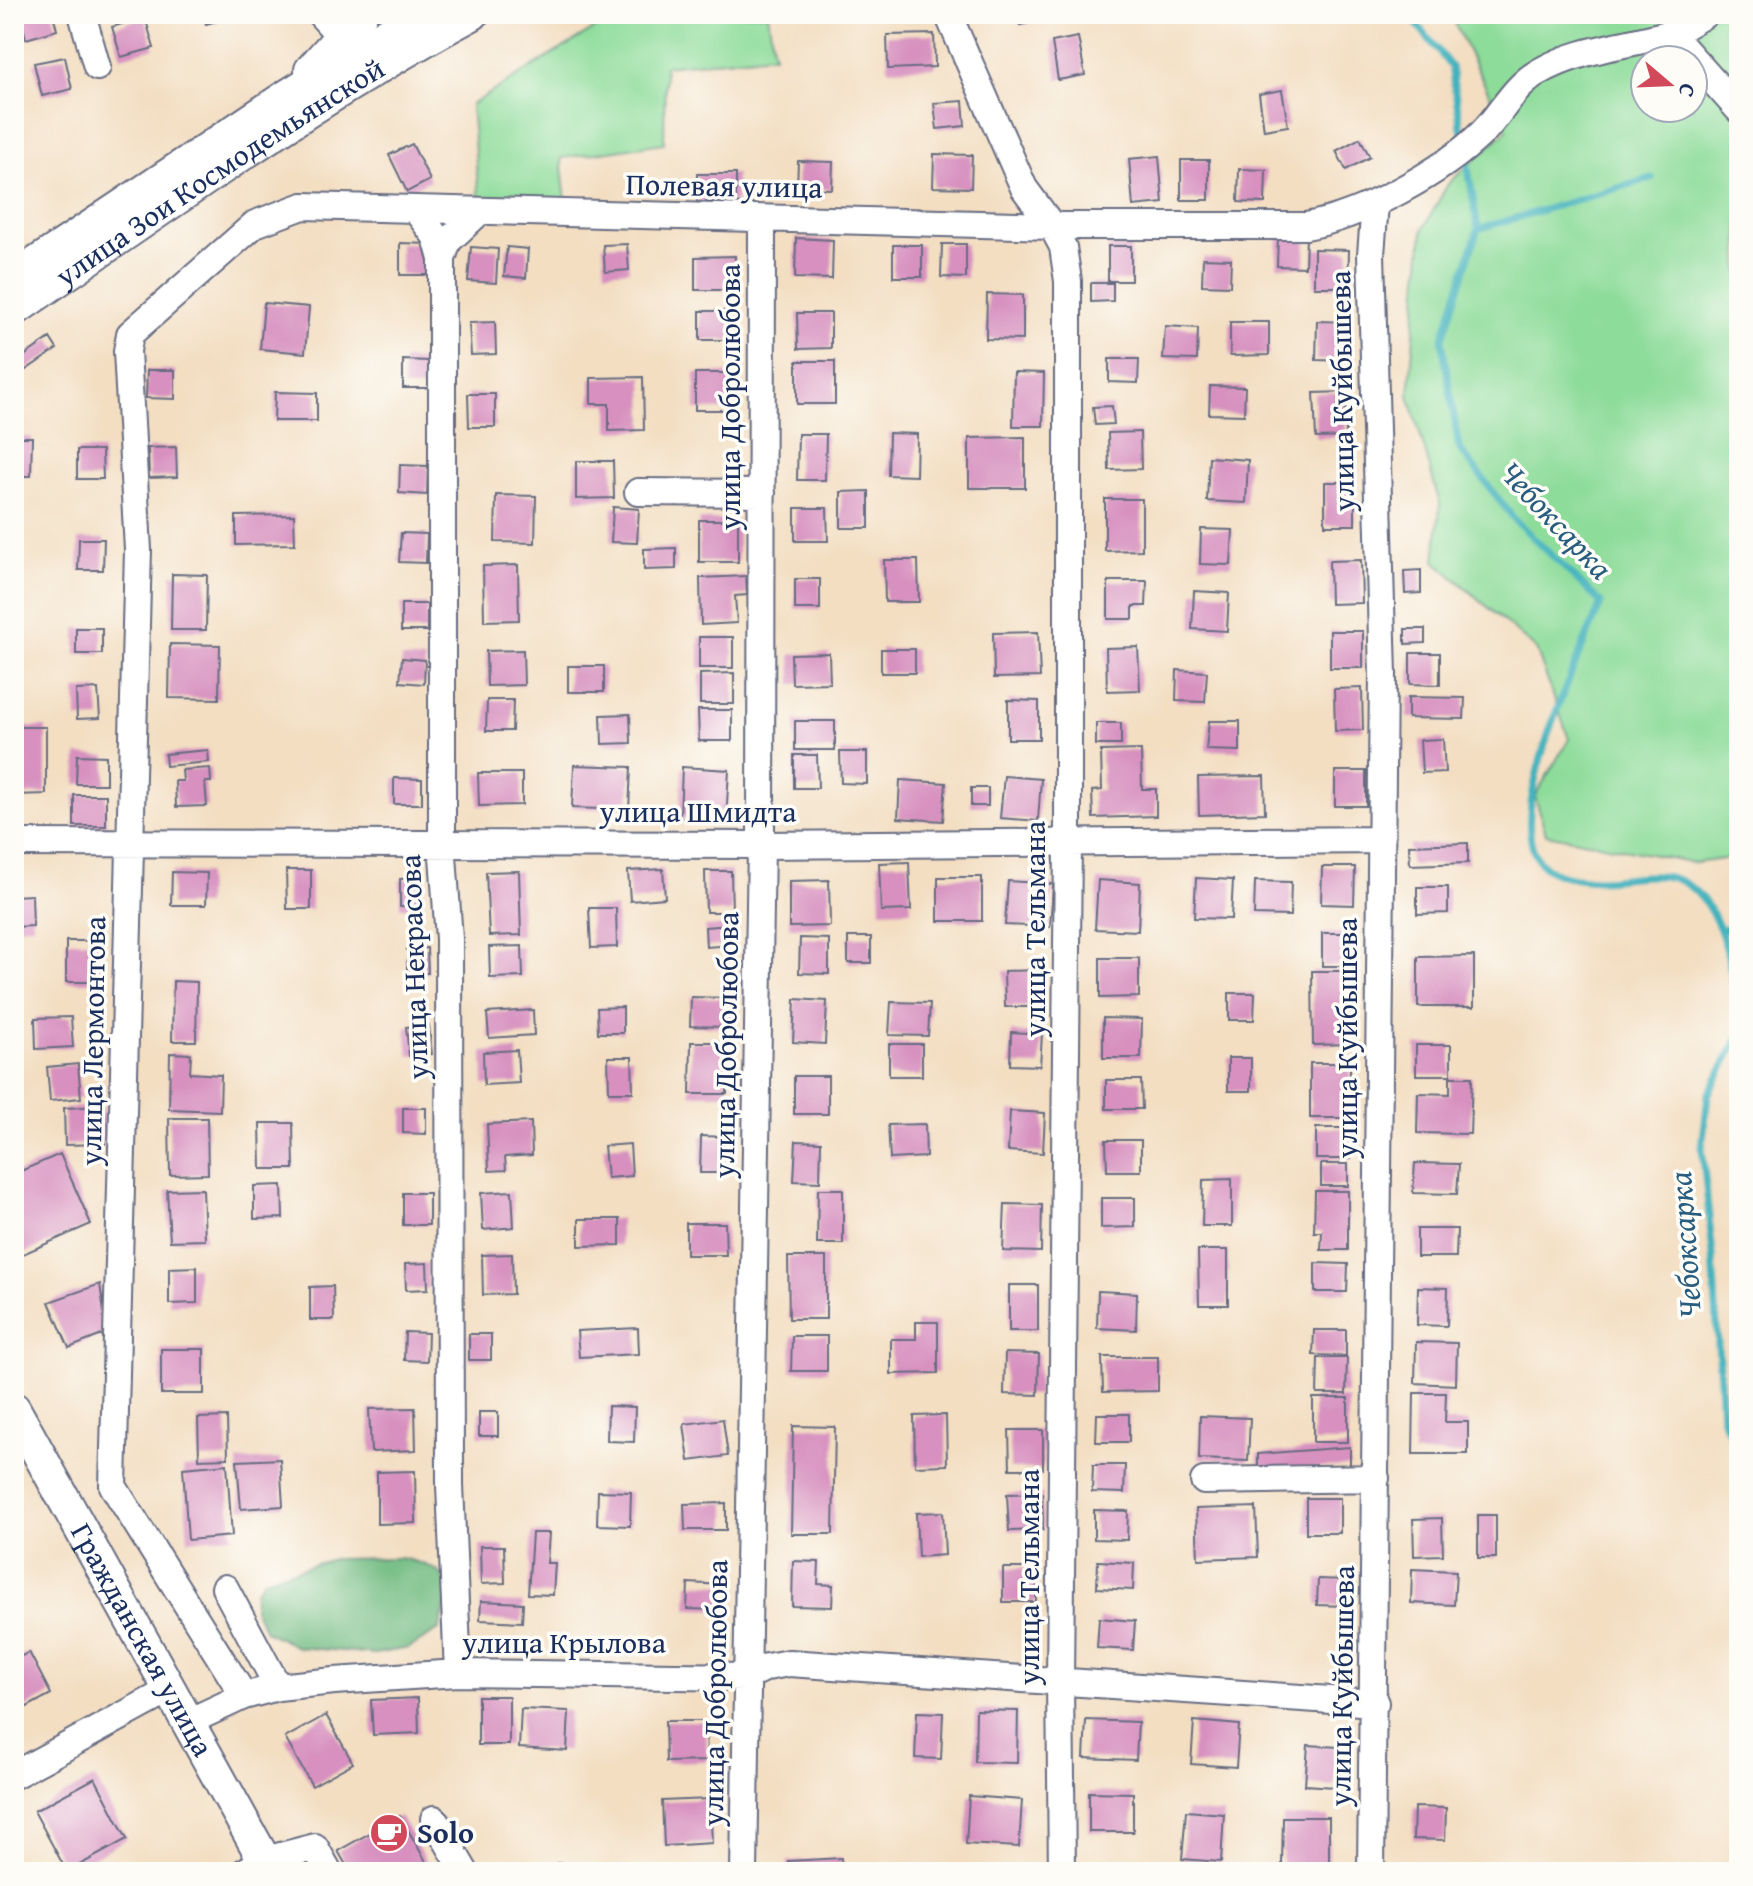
<svg xmlns="http://www.w3.org/2000/svg" width="1753" height="1886" font-family="'Gentium Book Plus',serif">
<rect width="100%" height="100%" fill="#fdfcf7"/>
<filter id="ink" filterUnits="userSpaceOnUse"><feTurbulence type="fractalNoise" baseFrequency=".0125" numOctaves="2"/><feDisplacementMap in="SourceGraphic" scale="16" xChannelSelector="R" yChannelSelector="G"/><feConvolveMatrix kernelMatrix="1 2 1 2 8 2 1 2 1" color-interpolation-filters="sRGB"/></filter>
<filter id="wash" filterUnits="userSpaceOnUse"><feTurbulence type="fractalNoise" baseFrequency=".006" numOctaves="4" result="noise"/><feDisplacementMap in="SourceGraphic" scale="32" xChannelSelector="R" yChannelSelector="G"/><feGaussianBlur stdDeviation="1.8" result="paint"/><feColorMatrix in="noise" values="0 0 0 0 0 0 0 0 0 0 0 0 0 0 0 0 0 1.4 0 .05"/><feComposite in="paint" operator="in"/></filter>
<g filter="url(#wash)">
<rect width="100%" height="100%" fill="#f3dec2"/>
<path fill="#8ddc9a" stroke="#54867c" stroke-width="2" fill-rule="evenodd" d="M618 14H768L774 55 665 66 664 143 561 158 566 201 479 199 471 105Z
M1450 14H1739V857L1695 863 1546 834 1535 796 1569 739 1536 649 1435 561 1440 504 1409 395 1423 229 1448 184 1507 130ZM1645 60H1693V108H1645Z"/>
<path fill="#72bc82" stroke="#467670" stroke-width="2" d="M401 1558C453 1570 455 1581 439 1630L409 1648 375 1654 297 1647 265 1631 254 1608 255 1591 264 1579 333 1559Z"/>
<g fill="none" stroke-linecap="round" stroke-linejoin="round">
<path stroke="#43b2bd" stroke-width="7" d="M1409 14 1451 67 1463 140
M1466 156 1478 229 1442 341 1459 448 1515 520 1601 603C1581 654 1500 817 1541 863 1553 877 1581 879 1598 880 1633 880 1670 864 1697 893 1731 928 1731 979 1739 1024
M1478 229 1652 178
M1723 930 1739 923
M1739 1038 1708 1095 1702 1148 1713 1255 1722 1417 1739 1454"/>
</g>
<g id="blocks">
<path fill="#d790bf" d="M20 14H53L57 30 26 39Z
M203 14H239V15L206 24Z
M1018 14H1065V15L1020 25Z
M145 17 154 48 121 57 112 27Z
M934 34 935 67 888 69 887 35Z
M1078 37 1085 75 1058 80 1052 42Z
M65 57 72 89 42 96 34 63Z
M1282 90 1288 126 1264 130 1259 94Z
M963 101 965 126 937 129 934 103Z
M1360 138 1370 157 1346 170 1336 151Z
M412 144 430 180 407 192 389 155Z
M934 154 972 155 971 188 933 187Z
M1159 156 1163 203 1133 206 1129 159Z
M1181 160H1209V200H1181Z
M798 161 833 162 832 189 797 188Z
M1239 169 1266 170 1265 203 1238 202Z
M697 174H736V202H697Z
M1278 235 1306 236 1305 267 1277 266Z
M796 238 833 240 832 279 795 278Z
M400 243 430 244 429 275H400Z
M627 244 629 270 605 272 603 245Z
M942 244H966V278L941 277Z
M893 245H922V277H893Z
M1108 246H1131V281H1108Z
M471 247 498 249 496 283 468 281Z
M507 247 528 249 526 278 504 276Z
M1314 249 1349 250 1348 287H1314Z
M735 256V290H695V257Z
M1203 258 1231 259 1230 286 1202 285Z
M1091 283H1113V301L1091 302Z
M987 294 1023 295V340L986 339Z
M264 303 309 307 305 353 260 349Z
M700 311H733V340H700Z
M797 313H831V348L798 349Z
M1317 321 1350 322 1349 361 1316 360Z
M495 322 496 354 471 355 469 323Z
M1230 322H1269V355L1230 356Z
M1165 326 1198 328 1197 360 1163 359Z
M50 338 57 349 17 376 14 363Z
M1109 359H1139L1138 383 1109 382Z
M403 360 429 361V388H403Z
M797 361H835V404H797Z
M147 370H175V399L146 398Z
M1014 372 1044 373 1043 426H1013Z
M695 373H731V410H695Z
M643 377 644 430 609 431V404H591V378Z
M1210 386 1245 387 1244 415 1209 414Z
M275 392 317 393V421H274Z
M1345 392 1346 437 1316 438 1314 393Z
M468 394H495V427H469Z
M1112 406 1114 424 1095 425 1093 407Z
M1140 432 1141 469 1109 470 1108 433Z
M889 433 917 434 916 476 888 475Z
M798 434H826L825 480H797Z
M14 437H32L31 476H14Z
M1025 437V488H969V438Z
M176 447 177 477 149 478 148 448Z
M77 450H102L103 479H77Z
M1209 457 1248 460 1246 503 1207 501Z
M576 461H613L614 498 576 499Z
M400 465 428 466 427 495 399 493Z
M1325 482H1355V525H1325Z
M869 491V528H841V492Z
M496 495 536 496 535 543 495 542Z
M1105 499H1142V550L1105 551Z
M613 507 639 509 637 543 611 542Z
M795 508H827L828 541H795Z
M294 515 295 544 236 545V516Z
M699 520H738V562H699Z
M1201 529 1233 530 1231 565 1200 564Z
M401 533 427 534 426 563 399 562Z
M79 539H104L103 570H78Z
M676 548V569L644 570V549Z
M884 560H918L919 602H885Z
M1361 560 1362 603 1330 604 1329 561Z
M518 565 519 620 484 621 483 566Z
M1421 570V593L1405 594 1404 571Z
M172 574 207 575 206 630H171Z
M746 576 747 595 735 596 737 623 701 625 700 578Z
M795 579H820V609H795Z
M1108 581H1147L1146 606H1133V619H1108Z
M1194 591 1229 593 1227 631 1192 629Z
M401 604H427V631H401Z
M76 628H102V654H76Z
M1405 629H1425V643L1405 644Z
M1330 631H1363V668H1330Z
M1038 632 1040 677 994 678 993 633Z
M699 637H733V668H699Z
M170 644 220 645 219 699 169 698Z
M1138 647 1140 690 1107 691 1106 648Z
M881 649H915V673H881Z
M523 650 524 685 487 686 486 651Z
M829 653 830 683 792 684 791 654Z
M1410 653H1440V685L1410 684Z
M402 658 425 660 424 684 400 682Z
M568 666H604V692H568Z
M1177 670 1207 672 1205 702 1176 701Z
M734 673V704H700V674Z
M1362 688 1363 730 1335 731 1334 689Z
M98 689 100 718 77 719 76 690Z
M1408 697 1465 698 1464 719 1408 718Z
M487 700H513L512 731H486Z
M1008 700 1039 701V739H1008Z
M698 710H732V741H699Z
M630 714 631 743 602 744 601 715Z
M795 721H835V750H795Z
M1209 721H1240V751L1206 750Z
M1096 723H1121V745H1096Z
M14 727H46V794L14 795Z
M1443 739 1445 772 1422 773 1420 740Z
M208 750 209 762 166 766 165 754Z
M1141 750 1142 789H1156V816L1093 818 1092 791 1102 790 1101 751Z
M840 752H867V784L841 783Z
M77 755 106 756V784H76Z
M794 755H817L818 788H794Z
M574 765 631 767 629 810 572 808Z
M682 767 729 770 726 821 680 818Z
M210 768 211 782H205L207 806 176 807 175 781H183L182 770Z
M1335 771H1366V806H1335Z
M478 773H522V805L479 806Z
M1004 776 1041 779 1038 821 1000 818Z
M1264 776 1265 813 1199 815 1198 777Z
M394 778 422 779V804H394Z
M900 780 946 783 943 821 898 818Z
M971 788H988V806H971Z
M74 795H106V826H74Z
M1468 843V863L1410 865 1409 845Z
M909 862 911 910 881 911 879 863Z
M1322 867H1355L1354 905 1321 904Z
M663 869 665 898 630 901 628 871Z
M286 870H311V909H287Z
M519 871 521 935 489 936 486 872Z
M705 871H731L732 912H706Z
M172 872 207 873 206 905H171Z
M938 877H982V921H938Z
M422 878V907H400V879Z
M1196 878 1233 880 1231 919 1194 918Z
M829 880 830 926 789 927V881Z
M1098 880 1140 883 1138 931 1095 929Z
M1008 881 1053 884 1050 927 1005 925Z
M1255 881 1291 882 1290 916 1254 915Z
M1417 887H1448V913L1417 914Z
M32 895 33 926 14 927V896Z
M589 908H616L617 947 591 948Z
M731 925 733 945 706 947 705 927Z
M1322 933H1351V966H1322Z
M848 937H871V963H848Z
M800 938 829 939V974L799 973Z
M66 941H102L103 982H66Z
M522 946 523 977 490 978 489 947Z
M427 948 428 973H407V949Z
M1474 956V1007H1418V957Z
M1100 958H1139V997L1100 998Z
M1040 970 1041 1007H1005L1004 971Z
M1312 971H1350V1044L1313 1045Z
M173 981 197 982 196 1041H172Z
M1229 993H1255L1254 1020H1229Z
M691 997 729 998 728 1027 690 1026Z
M795 999 827 1001 825 1044 793 1042Z
M891 1002 930 1003 928 1036 889 1035Z
M623 1007V1033H598L597 1008Z
M533 1010 534 1035 489 1038 487 1013Z
M71 1017 73 1047 36 1049 35 1018Z
M1103 1018 1142 1019 1141 1058H1103Z
M429 1025 432 1054 409 1056 406 1027Z
M1011 1032 1042 1034 1040 1066 1010 1065Z
M691 1042H727V1094H690Z
M889 1044H922V1076H889Z
M1416 1045H1451V1075H1416Z
M517 1050 519 1083 484 1085 483 1052Z
M170 1053 191 1054 190 1073 221 1075 220 1111 169 1109Z
M608 1057H632L633 1092H609Z
M1228 1058H1251V1091H1228Z
M1310 1063H1350V1118H1310Z
M78 1064 81 1098 50 1101 47 1067Z
M794 1076H828V1114H794Z
M1450 1077H1472L1470 1134 1417 1133 1418 1093 1450 1094Z
M1106 1080H1141L1142 1109H1106Z
M103 1106 105 1144 65 1145 64 1108Z
M403 1108H426V1134L403 1133Z
M1010 1111 1045 1113 1043 1153 1008 1151Z
M169 1118H207L208 1174 170 1175Z
M531 1122 532 1155 505 1157 506 1170 489 1171 487 1124Z
M260 1123H293L294 1169H261Z
M925 1124 926 1157 890 1159 888 1125Z
M1316 1128H1351V1159H1316Z
M701 1136 729 1137 728 1173H700Z
M1106 1140H1141V1171H1107Z
M796 1141 821 1142 820 1182 794 1181Z
M630 1144 632 1176 607 1178 604 1146Z
M60 1154 91 1224 14 1258V1174Z
M1415 1163 1459 1164 1457 1194 1413 1193Z
M1321 1164H1348V1186H1321Z
M1232 1179V1226H1202L1203 1180Z
M282 1185 283 1218 254 1219V1186Z
M203 1189 205 1240 170 1241 167 1190Z
M818 1189H843V1244H817Z
M512 1191 514 1227 483 1230 481 1193Z
M1315 1191H1348V1250H1321L1322 1232H1314Z
M403 1193H429V1225H403Z
M1101 1198H1135V1227L1101 1228Z
M1005 1204 1042 1205 1041 1252 1003 1251Z
M579 1219H620V1245L579 1246Z
M686 1223H725L726 1255H686Z
M1417 1229H1457L1456 1257H1417Z
M1198 1250H1228V1305H1199Z
M512 1254 513 1294 483 1295 482 1255Z
M788 1257H826V1319H789Z
M427 1263 428 1289 406 1290 405 1264Z
M1315 1263 1348 1264 1347 1292H1315Z
M197 1267V1303L169 1304V1268Z
M100 1284 107 1333 69 1348 49 1302Z
M1009 1285H1038V1331H1009Z
M333 1286 334 1320H310V1287Z
M1418 1287 1448 1288 1447 1326 1417 1325Z
M1098 1291 1137 1293 1136 1330 1097 1328Z
M916 1322H938V1373L891 1374V1339H916Z
M638 1328 639 1354 579 1357 577 1331Z
M1314 1330H1346V1356L1313 1355Z
M405 1332 428 1333 427 1361 404 1360Z
M469 1334H491V1360H469Z
M792 1336H827V1371H791Z
M1416 1342 1457 1343 1456 1385 1415 1383Z
M161 1349H204V1394H161Z
M1005 1353 1039 1354 1038 1395 1004 1394Z
M1102 1357H1158V1391L1103 1392Z
M1318 1358H1347L1346 1394H1317Z
M1414 1393H1446L1445 1422H1468V1454H1413Z
M1313 1398H1348V1442H1313Z
M608 1406 635 1407 634 1442 607 1441Z
M415 1408 416 1450 371 1452 369 1409Z
M479 1412H498V1436H479Z
M1097 1414H1129V1442H1096Z
M946 1415 947 1465 915 1466 914 1416Z
M1200 1416 1250 1418 1248 1461 1199 1459Z
M227 1417 228 1458 199 1459 198 1418Z
M723 1419 728 1456 689 1461 684 1424Z
M793 1426 835 1427 833 1534H791Z
M1009 1430H1043V1469H1010Z
M1350 1447V1467L1258 1470V1454Z
M280 1459 283 1506 241 1509 237 1461Z
M227 1464 232 1536 188 1540 183 1468Z
M1093 1465H1125L1124 1493 1092 1492Z
M415 1471 416 1523 377 1524V1472Z
M598 1491 631 1492 630 1526 597 1525Z
M1042 1493 1043 1530 1009 1531 1007 1494Z
M1306 1498H1340V1533H1306Z
M726 1503V1530H685L684 1504Z
M1256 1507 1258 1557 1198 1559 1196 1509Z
M1094 1510 1128 1511 1127 1540 1094 1539Z
M943 1512 945 1555 918 1557 916 1513Z
M1478 1515H1496V1558H1478Z
M1442 1518 1443 1555 1414 1556 1413 1519Z
M532 1533H549L547 1563H555L553 1595 528 1594Z
M480 1546H504L505 1583 481 1584Z
M793 1561 819 1562 818 1584 833 1585 832 1607 792 1606Z
M1098 1561 1134 1563 1133 1590 1097 1588Z
M1003 1568H1036V1602H1003Z
M1412 1569 1456 1571 1454 1605 1411 1603Z
M1318 1579 1346 1580 1345 1606 1317 1605Z
M688 1583 723 1585 722 1610 687 1609Z
M481 1601 523 1603 522 1622 480 1620Z
M1099 1618 1135 1621 1133 1650 1097 1648Z
M29 1652 51 1694 14 1714V1660Z
M478 1696H509V1745H478Z
M418 1698 419 1733 373 1735 371 1700Z
M521 1709 569 1711 567 1751 519 1748Z
M976 1710 1018 1711 1017 1763 975 1762Z
M917 1712 943 1713 941 1759 915 1758Z
M326 1715 353 1763 312 1786 285 1738Z
M1086 1720 1138 1722 1136 1760 1084 1758Z
M665 1721H706L707 1761 666 1762Z
M1194 1721 1239 1725 1236 1767 1191 1764Z
M1308 1745 1338 1747 1335 1787 1305 1785Z
M95 1778 127 1839 67 1872 34 1811Z
M1089 1792 1133 1793V1832H1089Z
M969 1796 1022 1800 1019 1847 966 1844Z
M710 1799 712 1843 664 1846 662 1801Z
M1414 1807 1446 1808 1445 1840 1413 1839Z
M1186 1811 1224 1814 1221 1862 1182 1859Z
M400 1816 432 1872H350L338 1851Z
M1283 1817H1329V1867L1282 1866Z
M841 1858 842 1872H788V1861Z
M557 1863H589L588 1872H557Z"/>
</g>
</g>
<g filter="url(#ink)">
<use href="#blocks" fill-opacity="0" stroke="#676c81" stroke-width="2"/>
<g fill="none" stroke-linecap="round" stroke-linejoin="round">
<defs>
<path id="minor" d="M82 14 97 67
M320 14 340 36
M948 14 1024 188 1052 226 1063 247 1068 281V843L1060 1682 1062 1872
M1670 33 1739 110
M416 210 436 237 442 259 448 241 478 213
M442 259V842L449 939 450 1485 458 1673
M638 492 762 493
M14 843 761 845 1381 840
M1204 1481 1376 1478
M225 1588 278 1687
M244 1696 113 1486 138 550 127 351 130 334 255 224 303 206 1052 226H1306C1362 216 1441 173 1482 133 1502 113 1513 87 1539 72 1578 49 1625 46 1667 34 1680 30 1693 21 1705 14
M188 1722 244 1696 278 1687 334 1681 458 1673 746 1677 767 1667 789 1663 1375 1703
M14 1775 170 1690
M434 1819 465 1872
M244 1872 265 1860 315 1847 329 1872
M744 1872 761 845 762 219
M1371 1872 1383 674 1371 254 1375 204"/>
<g id="major">
<path d="M311 70 361 14"/>
<path d="M14 278 287 96 419 14"/>
<path id="s1" d="M14 310C164 208 312 100 472 14"/>
<path id="s2" d="M14 1409 271 1872"/>
</g>
</defs>
<use href="#minor" stroke="#676c81" stroke-width="30"/>
<use href="#major" stroke="#676c81" stroke-width="36"/>
<use href="#minor" stroke="#fff" stroke-width="26"/>
<use href="#major" stroke="#fff" stroke-width="32"/>
</g>
</g>
<defs>
<symbol id="cafe-disc" viewBox="-11 -11 22 22"><circle r="9.5" fill="#d1495b" stroke="#fdfcf7"/><path d="M-5.5-4.5H6V0H3Q3 3.5 0 3.5H-2.5Q-5.5 3.5-5.5 0ZM3-3.2v2h1.7v-2ZM-6 4.5H4V6H-6Z" fill="#fff"/></symbol>
</defs>
<g fill-rule="evenodd">
<use href="#cafe-disc" x="367" y="1811" width="44" height="44"/>
</g>
<g text-anchor="middle" stroke-width="7" stroke-linejoin="round" paint-order="stroke">
<g font-size="30" fill="#1b2f5e" stroke="#fdfcf7">
<text dy="10" stroke="none"><textPath href="#s1" startOffset="248">улица Зои Космодемьянской</textPath></text>
<text transform="translate(724 186) rotate(1)" y="10">Полевая улица</text>
<text transform="translate(1342 391) rotate(-91)" y="10">улица Куйбышева</text>
<text transform="translate(730 397) rotate(-90)" y="10">улица Добролюбова</text>
<text x="698" y="822">улица Шмидта</text>
<text transform="translate(1035 929) rotate(-90)" y="10">улица Тельмана</text>
<text transform="translate(414 967) rotate(-92)" y="10">улица Некрасова</text>
<text transform="translate(1347 1038) rotate(-90)" y="10">улица Куйбышева</text>
<text transform="translate(93 1041) rotate(-89)" y="10">улица Лермонтова</text>
<text transform="translate(726 1045) rotate(-89)" y="10">улица Добролюбова</text>
<text transform="translate(1029 1577) rotate(-90)" y="10">улица Тельмана</text>
<text dy="10" stroke="none"><textPath href="#s2" startOffset="264">Гражданская улица</textPath></text>
<text x="564" y="1653">улица Крылова</text>
<text transform="translate(1342 1686) rotate(-89)" y="10">улица Куйбышева</text>
<text transform="translate(715 1693) rotate(-89)" y="10">улица Добролюбова</text>
</g>
<g font-size="30" font-weight="bold" fill="#1b2f5e" stroke="#fdfcf7" text-anchor="start">
<text x="417" y="1843">Solo</text>
</g>
<g font-size="32" font-style="italic" fill="#295d7f" stroke="#fdfcf7">
<text transform="translate(1556 520) rotate(47)" y="11">Чебоксарка</text>
<text transform="translate(1685 1245) rotate(-94)" y="11">Чебоксарка</text>
</g>
</g>
<rect width="1753" height="1886" fill="none" stroke="#fdfcf7" stroke-width="48"/>
<g transform="translate(1669 84) rotate(109)"><circle r="38" fill="#fdfcf7" stroke="#a3aaba" stroke-width="2"/>
<path d="M0-6L14 30L0 20L-14 30Z" fill="#d1495b"/>
<text y="-12" font-size="22" font-weight="bold" text-anchor="middle" fill="#1b2f5e">С</text>
</g>
</svg>
